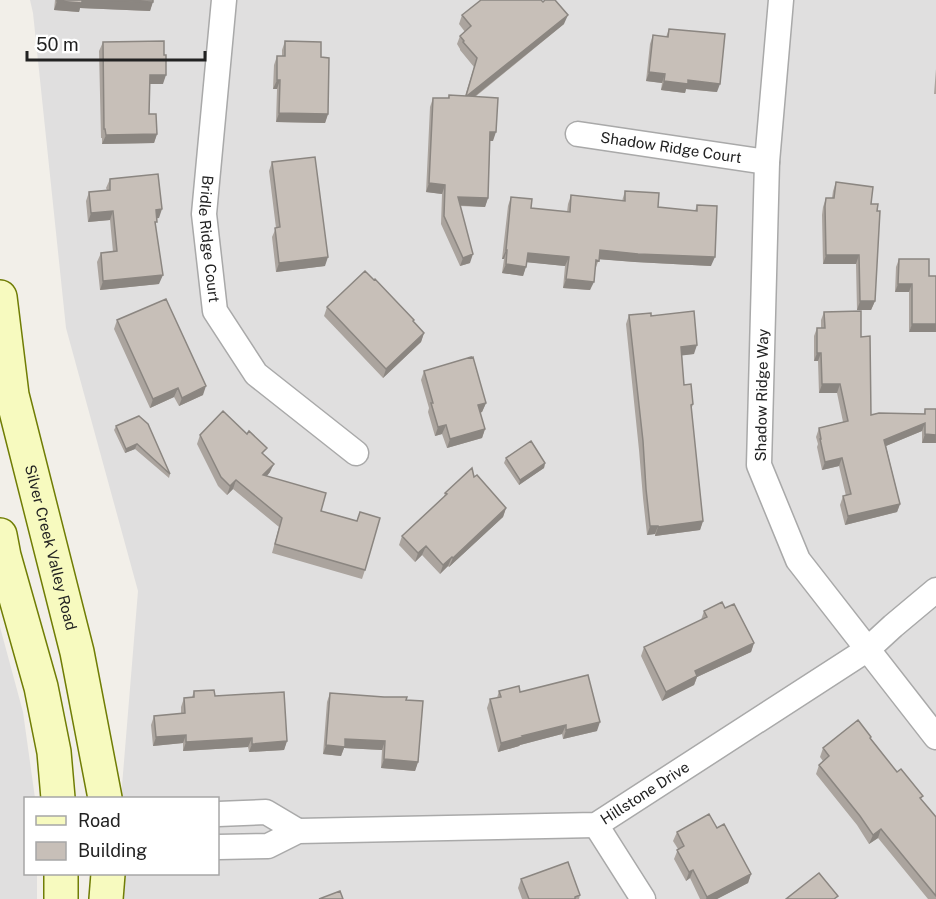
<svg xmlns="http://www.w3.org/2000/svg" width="936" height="899" font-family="'Public Sans',sans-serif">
<rect width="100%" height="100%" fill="#f2efe9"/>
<path fill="#e0dfdf" d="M30 0H936V899H112L115 874H218V798H121L138 591 66 328 33 13Z
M0 627 23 712 35 798H26V874H37V899H0Z"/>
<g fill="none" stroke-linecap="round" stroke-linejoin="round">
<defs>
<g id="street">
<path id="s1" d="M224 0 204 214 215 311 256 374 356 453"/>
<path d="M781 0 767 162 759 465 798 560 936 737"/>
<path id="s2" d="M578 134 767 162"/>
<path d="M218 814 266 812 298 831"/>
<path d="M596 825 643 899"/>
<path id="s3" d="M218 847 268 846 298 831 596 825 868 649 893 626 936 590"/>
</g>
<g id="secondary">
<path id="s4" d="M0 297 12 395 77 652 105 798"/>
<path d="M0 535 4 556 41 687 54 752 58 798"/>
<path d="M61 899V874"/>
<path d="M106 899 108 874"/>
</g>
</defs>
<use href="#street" stroke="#a9a9a9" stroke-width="27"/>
<use href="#secondary" stroke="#707d05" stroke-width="36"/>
<use href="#street" stroke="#fff" stroke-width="24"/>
<use href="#secondary" stroke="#f7fabf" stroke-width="33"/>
</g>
<path fill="#aba49e" d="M55 0H153L150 11 80 8 79 12 54 10Z
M462 15 564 24 475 97 493 141H490L488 198 485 207 460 206 470 263 460 266 441 224 442 194 426 192 430 107 433 98H448L449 95 465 96 474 67 460 50V49L457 44 460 36 465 32 459 24Z
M669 29 717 92 686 89 685 93 661 90 662 83 646 81 650 44 653 35 666 37Z
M285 41 321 57 328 114 325 123 276 122 277 89H273L274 65 277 56H282V50Z
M103 42 163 84H150L149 114 157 134 154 143 102 144V138H101L99 51Z
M936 69V94H934Z
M272 162 325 266 276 272 272 237 276 228 269 171Z
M110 179 159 218H156V224L159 284 100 290 97 262 101 253 113 252 110 220 88 222 86 201 89 192 107 190 106 188Z
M836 182 871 204 875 301 871 310H857L856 264H823L822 215 823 207 826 198H832L833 191Z
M625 191 658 207 695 211 697 205 711 266 635 262 599 259 595 270 590 290 563 288 565 266 527 262 523 276 502 273 504 259H502L508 206 511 197 531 208 567 212 568 204 571 195 622 201Z
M899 259 929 276H936L909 332V292H895L896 267Z
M327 307 413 321 424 333 421 342 383 378 324 316Z
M824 312 861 337 871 415 924 414 925 409H936V443H922V431L886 446 900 504 897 512 845 525 840 505 843 496H846L839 466 822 470 817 447 818 444 816 437 819 428 843 422 837 393H819L818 361H814V336L817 328H821V320Z
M629 315 651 316 694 354 682 355 684 385 693 404 691 410 703 521 700 530 655 536V534L647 535 643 498 639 450 626 324Z
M117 320 203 395 179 406 174 397 150 408 114 329Z
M424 371 486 403 482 412 480 413 485 429 482 438 447 448 442 434 435 436 428 412 429 408 421 380Z
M116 426 170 474 169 478 135 449 125 453 114 430Z
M200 435 264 455 270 472 267 476 321 511 357 521 360 512 365 570 362 579 272 553 279 527 233 489 227 495 218 486 197 444Z
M506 458 545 463 544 468 519 485 504 463Z
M474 477 506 508 503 517 449 567 448 566 440 574 422 555 415 562 399 545 402 536 444 497 445 493Z
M725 608 754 643 751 652 697 677 694 685 662 701 641 656 644 647 701 620 704 611Z
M194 691 215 696 287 741 284 750 249 752 248 747 183 751V743L153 746 151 725 154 716 181 714V707L184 698 192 697Z
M499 691 520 692 597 731 563 739 562 734 520 745 519 746 498 752 487 708 490 699 497 698Z
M330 693 406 700 418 762 415 771 381 768 382 750 344 748 341 756 323 754 327 702Z
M871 737V739L897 772 923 796 921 799 936 817V899H928L878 838 869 844 857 825 816 774 819 765 823 761 820 757 823 748Z
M717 828 751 874 748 883 717 899H700L690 878 686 881 674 859 678 849 673 841 677 832Z
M521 879 580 895 579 899H522L518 888Z"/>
<path fill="#8b8681" d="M82 0H102L153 2 150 11 80 8 79 12 54 10 57 1Z
M568 15 564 24 464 105 467 96Z
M649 72 665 74 662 83 646 81Z
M150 75H166L163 84H147Z
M277 80H280L277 89H273Z
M688 80 720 84 717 92 686 89 685 93 661 90 664 81Z
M279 113 328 114 325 123 276 122Z
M490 132H496L493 141H487Z
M157 134 154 143 102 144 106 135Z
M429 183 445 185 442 194 426 192Z
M458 197 488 198 485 207 454 205Z
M162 209 159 218 152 219 156 210Z
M113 211 110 220 88 222 91 213Z
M506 250H507L504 259H502Z
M600 250 715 257 711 266 635 262 596 259Z
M528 253 569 257 565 266 524 262Z
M473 254 470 263 460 266 463 258Z
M826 255H859L856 264H823Z
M328 257 325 266 276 272 279 263Z
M506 264 526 267 523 276 502 273Z
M163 275 159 284 100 290 103 281Z
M566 279 594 282 590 290 563 288Z
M898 284H912L909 292H895Z
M860 301H875L871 310H857Z
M912 324H936V332H909Z
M424 333 421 342 383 378 386 369Z
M697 345 694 354 678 356 681 347Z
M817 353H821L818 361H814Z
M822 384H840L837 393H819Z
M206 386 203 395 179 406 182 398Z
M178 388 174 397 150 408 153 399Z
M486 403 482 412 475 414 478 405Z
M925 423 922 431 881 448 884 440Z
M446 425 442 434 435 436 438 427Z
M485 429 482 438 447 448 450 439Z
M925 434 936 435V443H922Z
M137 444 135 449 125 453 126 449Z
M842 458 839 466 822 470 825 462Z
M545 463 544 468 519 485 520 480Z
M274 464 270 472 260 484 263 475Z
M236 480 233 489 227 495 230 486Z
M900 504 897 512 845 525 848 516Z
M506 508 503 517 449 567 453 558Z
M703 521 700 530 655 536 658 527Z
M650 526H658L655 534 647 535Z
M426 546 422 555 415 562 418 553Z
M452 557 448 566 440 574 443 565Z
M754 643 751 652 697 677 694 685 662 701 666 692 695 671Z
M600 722 597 731 563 739 566 730Z
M566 725 562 734 520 745 519 746 498 752 501 743 522 736Z
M186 735 183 743 153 746 156 737Z
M252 738 248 747 183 751 186 742Z
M345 739 385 741 382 750 344 748 341 756 323 754 326 745Z
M287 741 284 750 249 752 252 744Z
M384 759 418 762 415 771 381 768Z
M881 829 878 838 869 844 873 835Z
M693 870 690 878 686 881 689 872Z
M751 874 748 883 717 899H706L707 897Z"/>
<path fill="#c7bfb8" stroke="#8b8681" stroke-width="1.5" d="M57 0H82V3L57 1Z
M102 0H153V2Z
M481 0H541L543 2 545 0H555L568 15 467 96 498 98 496 132H490L488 198 458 197 473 254 463 258 444 216 445 185 429 183 433 98H449V95L466 96 477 58 463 42 464 41 460 36 471 26 462 15Z
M669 29 725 34 720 84 688 80V84L664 81 665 74 649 72 653 35 668 37Z
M164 41V55H166V75H150L149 114H156L157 134 106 135 105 129H104L103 42Z
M285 41 321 42V57L329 58 328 114 279 113 280 80H277V56H285Z
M315 157 328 257 279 263 275 228 280 227 272 162Z
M158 174 162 209 156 210 157 222H155L163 275 103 281 101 253 117 251 113 211 91 213 89 192 110 190V179Z
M836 182 873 187 871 204H878L877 211H880L875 301H860L859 255H826L825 206 826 198H834Z
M625 191 659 193 658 207 697 211V205L717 206 715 257 638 254 600 250 599 261 596 260 594 282 566 279 569 257 528 253 526 267 506 264 507 250H506L511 197 532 199 531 208 570 212 571 195 625 201Z
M899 259H929V276H936V324H912V284H898Z
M365 271 374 280 375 279 414 320 413 321 424 333 386 369 327 307Z
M166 299 206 386 182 398 178 388 153 399 117 320Z
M694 311 697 345 681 347 684 385 691 384 693 404 691 405 703 521 658 527V526H650L646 489 643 441 629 315 651 313V316Z
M861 311V337L870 336 871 415 879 413 925 414V409H936V435L925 434V423L884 440 900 504 848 516 843 496 851 494 842 458 825 462 820 439H821L819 428 848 421 840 384H822L821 353H817V328H825L824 312Z
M471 357V358L473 357 486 403 478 405 485 429 450 439 446 425 438 427 431 403H433L424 371Z
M223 411 247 434 249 431 267 448 262 453 274 464 263 475 326 493 321 511 357 521 360 512 380 518 365 570 275 544 282 518 236 480 230 486 221 477 200 435Z
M139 416 148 424 170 474 137 444 126 449 116 426Z
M531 441 545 463 520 480 506 458Z
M472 468 474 477 477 475 506 508 453 558 452 557 443 565 426 546 418 553 402 536 447 494 445 493Z
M722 602 725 608 734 604 754 643 695 671 697 676 666 692 644 647 707 617 704 611Z
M588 675 600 722 566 730V725L522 736 523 737 501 743 490 699 501 697 499 691 519 686 520 692Z
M214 690 215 696 284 692 287 741 252 744V738L186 742V735L156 737 154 716 185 713 184 698 194 697V691Z
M330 693 384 697H407L406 700 423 701 418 762 384 759 385 741 345 739V747L326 745Z
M858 720 871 737 870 738 897 772 901 769 923 796 920 798 936 817V896L881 829 873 835 860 816 819 765 829 756 823 748Z
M709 814 717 828 724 824 751 874 707 897 693 870 689 872 677 850 684 846 677 832Z
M568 862 580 895 575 897V899H529L521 879Z
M819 873 838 896 834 899H786Z
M340 891 343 899H319Z"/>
<g text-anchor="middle" stroke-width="5" stroke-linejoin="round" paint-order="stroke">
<g font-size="15" fill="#222" stroke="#fff">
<text dy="5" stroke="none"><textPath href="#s2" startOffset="94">Shadow Ridge Court</textPath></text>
<text dy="5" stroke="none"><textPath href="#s1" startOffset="240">Bridle Ridge Court</textPath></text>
<text transform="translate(762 395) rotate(-89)" y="5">Shadow Ridge Way</text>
<text dy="5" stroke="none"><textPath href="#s4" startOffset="256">Silver Creek Valley Road</textPath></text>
<text dy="5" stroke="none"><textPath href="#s3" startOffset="440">Hillstone Drive</textPath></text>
</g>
</g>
<rect x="24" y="797" width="195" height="78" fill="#ffffff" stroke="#a7a7a7" stroke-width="1.5"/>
<rect x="36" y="816" width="30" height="9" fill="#f7fabf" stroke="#a7a7a7" stroke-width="1.5"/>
<text x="78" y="827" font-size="18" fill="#222222">Road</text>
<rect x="36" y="842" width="30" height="18" fill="#c7bfb8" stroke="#a7a7a7" stroke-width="1.5"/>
<text x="78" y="857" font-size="18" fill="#222222">Building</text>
<path d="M27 51v9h178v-9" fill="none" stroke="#222222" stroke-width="3"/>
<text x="36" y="51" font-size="18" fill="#222222" stroke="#ffffff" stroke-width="4.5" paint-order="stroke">50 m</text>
</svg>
